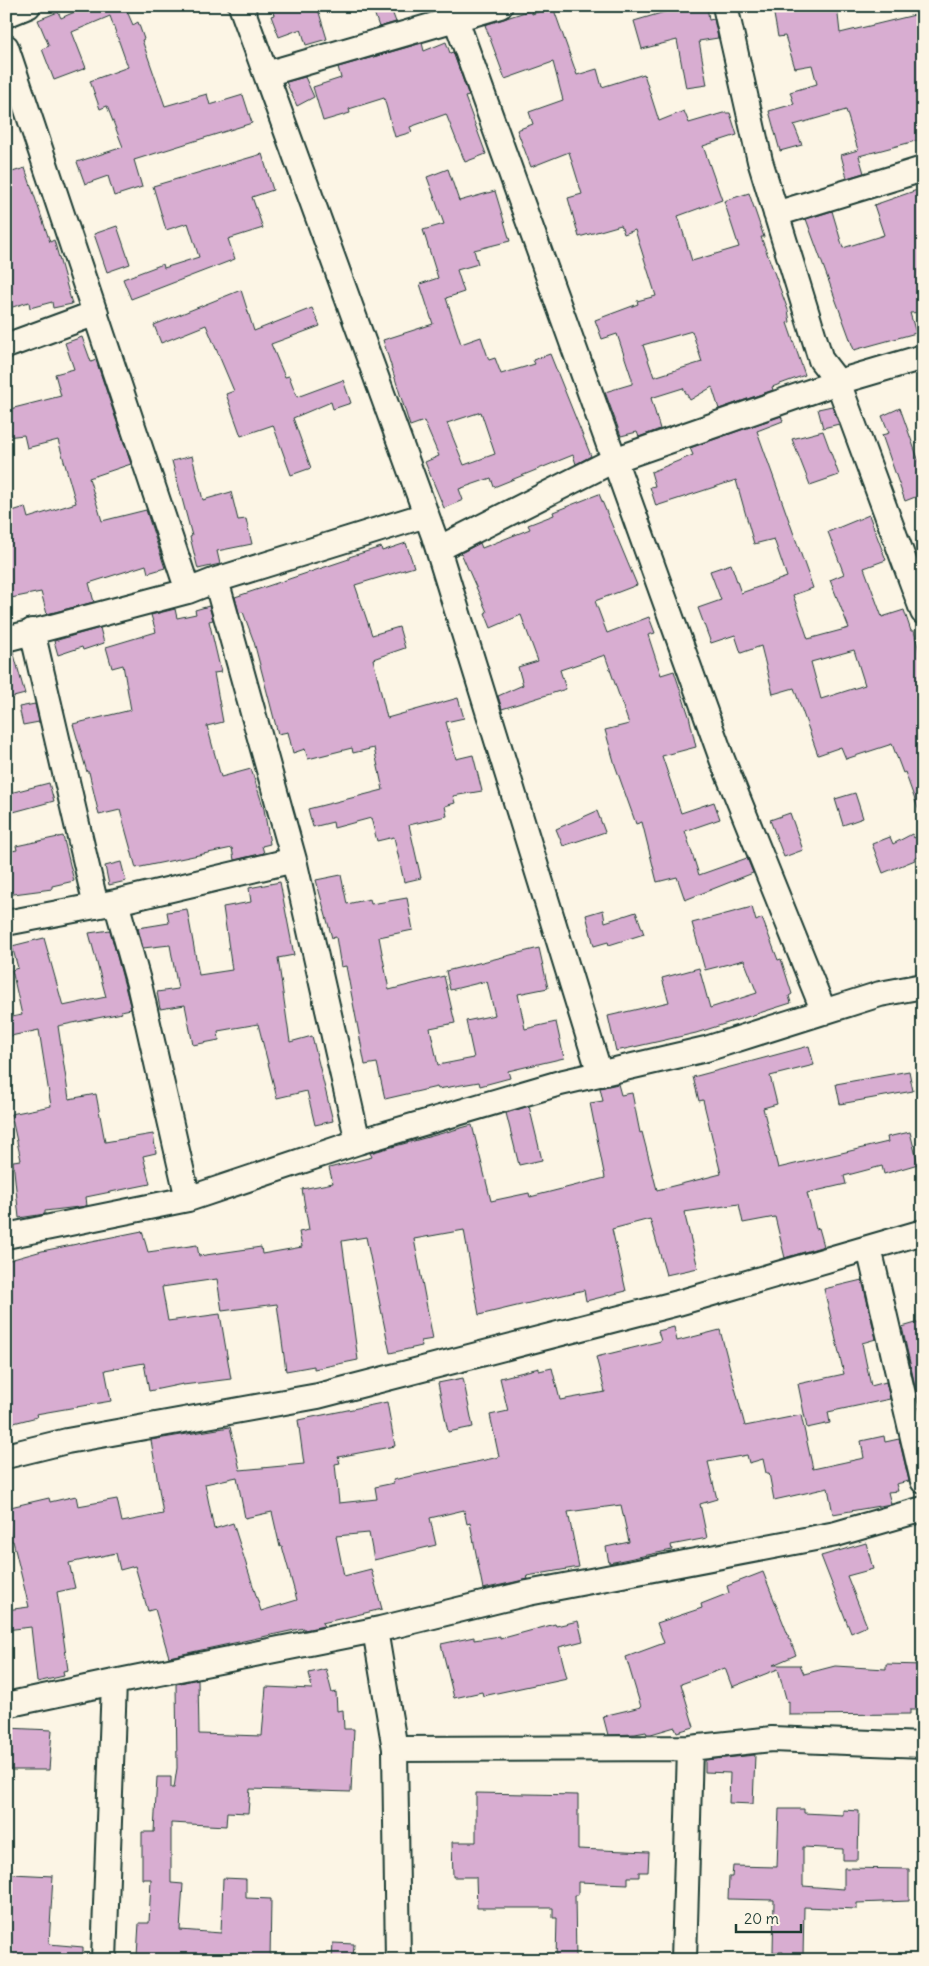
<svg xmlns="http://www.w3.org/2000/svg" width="929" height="1966" font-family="Delius,sans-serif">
<rect width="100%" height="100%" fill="#fcf5e5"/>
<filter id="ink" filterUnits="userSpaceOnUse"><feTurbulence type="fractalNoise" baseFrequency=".02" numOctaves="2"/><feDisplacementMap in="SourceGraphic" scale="10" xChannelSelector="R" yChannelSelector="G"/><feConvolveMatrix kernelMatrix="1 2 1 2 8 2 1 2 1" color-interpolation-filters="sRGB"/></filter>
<g filter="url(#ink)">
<path fill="#d8add1" stroke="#1f3d34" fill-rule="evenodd" d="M88 6H132L126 9 133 25 138 22 144 39 142 40 165 106 207 94 210 105 243 95 252 123 134 160 142 187 114 196 108 176 85 184 77 162 123 147 107 106 100 109 90 81 128 67 110 16 72 32 86 68 54 80 42 49 49 46 38 20 58 12 61 18Z
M271 6H317L327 39 306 45 301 29 279 37 271 16 274 15Z
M372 6H390L396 22 379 27Z
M685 6H707L709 20 714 19 718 38 699 41 707 85 686 88 677 40 642 49 634 21Z
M788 6H796V9L837 6 840 33 923 13V139L859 156 864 173 847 178 841 155 858 150 846 110 794 125 802 145 780 151 769 111 794 104 790 92 817 84 812 65 795 68 785 36 778 37 773 9Z
M553 7 577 75 597 69 602 87 644 74 659 121 684 111 689 123 723 113H730L737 135 703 146 722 200 678 216 692 261 739 247 724 201 749 193 764 237H761L788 310 790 322 787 323 805 375 772 387 773 390 719 409 712 387 690 400 683 388 651 398 660 429 639 437 637 432 621 436 605 392 632 384V379L617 334 602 339 595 320 638 304 637 301 656 296 635 230 624 234 621 225 579 237 568 198 582 194 569 152 531 167 517 130 533 124 529 112 563 100 553 62 505 79 485 25 531 10 532 14ZM692 331 702 362 654 377 643 345Z
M446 42 450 53 453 52 469 96 465 97 486 154 465 162 446 114 410 127 412 132 395 137 384 98 349 109 350 113 323 121 313 87 341 78 338 67 422 43 424 51Z
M305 77 314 97 297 106 286 82Z
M262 154 273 190 252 197 263 228 228 239 235 259 131 299 123 279 163 264 164 268 199 257 188 223 166 230 153 186Z
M25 168 50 242 54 240 72 304 53 308 52 302 30 308 29 302 6 309V174Z
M448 169 459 201 495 191 510 241 474 250 478 264 457 270 464 292 446 298 461 344 481 337 489 360 495 358 501 374 535 364 533 360 550 354 591 456 576 464 573 455 494 487 491 478 459 489 463 500 444 508 425 462 439 456 424 421 410 426 383 340 433 324 420 284 438 278 423 230 444 224 427 177ZM481 412 495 454 464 465 447 423Z
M923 188V312L910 313 916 333 854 350 806 219 832 211 843 248 884 235 874 205Z
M117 226 130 264 107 272 94 234Z
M241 290 254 331 312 308 320 326 271 344 285 377 289 376 297 397 343 380 351 403 333 409 331 402 293 418 311 468 291 475 273 425 241 436 226 394 234 391 206 325 161 343 154 325Z
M82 337 91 362 96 360 131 464 89 478 102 521 146 510 165 568 148 573 146 565 89 583 94 602 47 614 41 592 6 599V513L25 507 28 518 76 503 58 440 27 448 24 435 6 437V410L61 396 55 374 74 369 65 343Z
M832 406 839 424 823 428 818 409Z
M900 408 923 473V494L905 501 882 435 889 433 882 416Z
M781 416 783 421 757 431 813 588 793 595 808 639 849 628 830 580 844 574 828 532 869 515 886 560 864 568 882 617 904 610 911 631H914L923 667V813L920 814 905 772 903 773 892 744 846 759 841 747 818 755 794 688 773 694 761 646 741 653 735 635 711 643 698 608 721 600 710 571 731 564 741 593 787 577 774 539 754 544 736 480 656 506 650 487 655 486 651 472 693 455 690 448ZM854 650 865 685 821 699 811 662Z
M823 431 839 475 810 485 792 439Z
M192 456 203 500 231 492 238 520 246 519 252 544 217 551 220 564 198 569 190 537 192 536 172 461Z
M599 494 637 585 595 601 607 633 649 617 655 633 648 635 661 675 674 671 689 716 696 747 662 756 681 813 714 802 720 819 685 831 699 875 747 858 753 873 685 900 677 877 657 882 642 822 636 824 615 765 605 730 629 724 605 655 560 670 566 689 502 709 498 696 523 685 518 667 538 661 521 615 491 628 485 613 487 612 461 553 480 543 482 548 530 529 528 525 554 515 553 512Z
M406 543 414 567 355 585 372 635 399 627 405 648 373 659 387 718 458 698 464 718 446 722 456 759 473 755 482 791 453 796 455 803 445 806 447 816 409 825 421 878 404 882 394 837 377 841 371 818 334 828 333 822 313 827 308 809 383 790 374 748 353 753 352 748 308 759 305 749 293 753 288 732 278 734 254 642 243 612 239 613 235 597 349 559V557L381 547 382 551Z
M209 606 213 620 209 621 221 672 214 673 223 722 207 726 221 777 251 769 264 809 270 844 262 846 264 853 234 860 232 848 136 868 120 810 99 815 89 772H87L73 724 131 710 123 665 112 668 106 647 156 632 151 615 175 609 177 618 196 614 195 610Z
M100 628 104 643 83 650 82 647 58 655 54 641Z
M13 651 25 694 6 699V652Z
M35 704 39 722 23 725 19 707Z
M49 783 54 801 6 814V794Z
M855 793 863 818 843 825 835 799Z
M597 811 605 832 563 846 556 829Z
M790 813 803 850 784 857 770 820Z
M923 833V854L914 858 915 860 883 873 872 844 890 837 893 844 912 834 914 838Z
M63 836 74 881 52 886V889L6 895V852L17 850 16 846Z
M121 862 126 881 109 885 105 866Z
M341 875 347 904 370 899 371 904 407 898 413 930 379 937 389 990 444 976 455 1023 430 1028 438 1065 474 1058 466 1021 495 1015 487 981 450 990 446 971 539 948 548 988 518 994 525 1029 556 1022 564 1058 508 1071 510 1078 480 1086 479 1082 438 1089 437 1087 385 1099 377 1063 365 1065 346 966 341 967 336 937 332 938 316 880Z
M280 882 294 955 278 958 290 1042 312 1036 333 1121 315 1125 307 1091 277 1098 258 1024 218 1031 219 1040 193 1045 185 1005 160 1009 157 992 178 989 170 945 143 948 138 928 169 923 167 912 187 909 199 975 232 970 223 907 251 902 249 888Z
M752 907 756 921 762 918 778 960 781 959 792 994 789 996 791 1003 696 1033 616 1051 608 1016 669 1002 662 978 699 968 710 1008 757 993 744 960 705 970 692 923Z
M603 910 605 922 636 912 644 934 609 945 608 942 594 946 586 915Z
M110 930 131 1009 121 1011 122 1013 58 1026 69 1099 96 1094 105 1142 153 1134 156 1153 143 1156 150 1184 86 1197 87 1206 45 1211V1214L19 1218 13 1161 21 1160 11 1114 51 1106 39 1030 6 1037V1018L22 1015 12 970 18 968 12 946 44 938 63 1006 106 997 89 933Z
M809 1046 814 1065 770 1076 777 1104 763 1108 778 1168 888 1142 887 1137 910 1132 918 1164 884 1174 882 1166 844 1176 846 1184 807 1193 816 1229 819 1228 824 1246 785 1258 775 1217 743 1223 739 1204 684 1212 698 1268 666 1275 650 1219 612 1229 626 1291 586 1301 584 1290 479 1315 464 1230 414 1239 433 1339 421 1341 422 1346 390 1353 366 1237 342 1241 358 1360 314 1369V1366L286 1371 277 1304 222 1311 217 1279 162 1287 168 1321 220 1314 231 1379 183 1385V1384L149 1391 144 1363 105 1370 111 1401 36 1414 37 1417 6 1425V1261L42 1251 142 1231 148 1252 197 1245 199 1256 261 1247 262 1254 302 1247 299 1232 309 1230 302 1189 333 1183 329 1168 372 1157 370 1153 472 1125 491 1201 529 1193 530 1197 605 1178 590 1103 603 1101 600 1088 618 1084 621 1095 632 1093 640 1133 642 1132 657 1190 721 1174 703 1100 699 1101 693 1077Z
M909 1071 913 1091 840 1104 836 1084Z
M529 1106 542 1160 519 1165 506 1113Z
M862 1280 876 1339 862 1343 871 1386 886 1382 890 1399 828 1412 830 1423 807 1428 798 1384 844 1374 824 1289Z
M923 1321V1398L918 1399 902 1327Z
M674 1327 677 1341 720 1330 745 1426 801 1415 813 1469 864 1458 861 1441 884 1436 885 1442 899 1439 909 1481 896 1484 898 1491 888 1492 891 1504 833 1514 828 1488 774 1500 769 1473H766L763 1459 749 1463 747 1455 708 1462 717 1499 700 1504 707 1538 671 1545 672 1550 609 1563 606 1547 629 1542 621 1505 568 1512 579 1567 527 1576 528 1579 483 1589 470 1523 467 1524 464 1510 430 1518 436 1545 374 1560 369 1533 336 1536 344 1576 371 1569 382 1609 322 1623 324 1626 304 1630V1628L169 1657 155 1609 148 1611 135 1566 120 1570 116 1553 69 1563 75 1588 57 1592 68 1670 63 1671 64 1676 37 1682 31 1627 6 1630V1610L29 1607 13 1541H11L6 1508 49 1498 50 1502 76 1496 78 1506 117 1499 122 1522 163 1514 151 1440 230 1427 240 1470 304 1464 298 1420 387 1402 395 1446 338 1457 340 1463 335 1464 339 1503 377 1499 375 1487 394 1483 393 1480 499 1457 490 1415 508 1411 500 1378 539 1368V1371L552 1368 560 1400 605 1392 596 1357 661 1341 658 1331ZM237 1477 245 1518 272 1512 280 1547 282 1546 297 1600 261 1611 233 1523 214 1529 205 1484Z
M463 1378 473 1427 448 1432 438 1383Z
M866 1543 873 1569 847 1576 867 1626 851 1633 821 1556Z
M763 1572 796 1655 773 1665H800L804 1674 835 1666 886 1669V1664L923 1665V1710H910V1714L789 1715V1701L787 1702 778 1669 732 1687 725 1668 681 1684 694 1727 677 1732 675 1727 651 1734H647L646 1732 635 1734 608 1735 603 1716 641 1707 626 1657 664 1643 657 1623 702 1608 701 1604 729 1593 727 1586Z
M578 1621 583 1641 559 1647 567 1678 483 1696 482 1692 454 1698 441 1644 474 1637V1640L500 1636V1639L555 1624 556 1626Z
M326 1669 332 1693 336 1692 337 1711 343 1710 344 1729H354L351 1792 250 1789 248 1813 227 1812 226 1826 171 1823V1883L183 1884 180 1930 221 1933 223 1878 246 1879V1898L271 1899 270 1960H199L137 1956 139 1923H149L151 1879H142V1832H154L157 1777H171V1788H174L177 1768 176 1684 198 1679 199 1734 262 1736 266 1687 312 1689 309 1673Z
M6 1728 52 1730 49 1770H6Z
M755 1755 753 1804 729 1803 730 1773 705 1772V1760Z
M476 1793 578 1795V1849L649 1852 648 1872H639V1877H628V1884L578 1882V1895H575L576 1960H556L557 1918H553V1908H477L476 1877H453L452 1842H476Z
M779 1809H804V1813L843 1815V1810L859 1811 858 1860H843V1849L803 1847V1886L844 1889V1868L909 1869V1901L857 1903V1909L804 1907 803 1957 784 1956 783 1952H773L774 1900 728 1899 729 1877H732L733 1866 777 1867Z
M12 1874 53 1876 49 1944 83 1947V1960H6V1895H12Z
M333 1943 354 1944 353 1960H332Z"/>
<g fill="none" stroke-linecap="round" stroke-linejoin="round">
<defs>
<path id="street" d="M241 6 434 536 600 1074
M451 6 722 759 824 1012
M725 6 760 161 821 360 838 382 923 612
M6 15 28 6
M6 47 188 591
M266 74 500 6
M776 214 923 169
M6 346 96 313
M438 549 614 460 838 382 923 357
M216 580 294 860 358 1142
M32 631 96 906
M6 639 188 591 216 580 426 515
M116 902 139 984 188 1199
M6 923 116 902 294 860
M6 1236 188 1199 358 1142 560 1083 706 1049 880 994 923 986
M869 1248 923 1481
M6 1456 67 1441 318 1396 678 1303 923 1232
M375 1630 395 1749 398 1960
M114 1682 380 1629 528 1593 836 1534 923 1509
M6 1705 114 1682 104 1960
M395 1749 690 1748 772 1739 923 1745
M684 1960 690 1748"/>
</defs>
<use href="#street" stroke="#1f3d34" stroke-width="28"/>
<use href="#street" stroke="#fcf5e5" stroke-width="24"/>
</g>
</g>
<rect width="929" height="1966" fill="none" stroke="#fcf5e5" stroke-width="25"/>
<rect x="12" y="12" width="904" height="1941" fill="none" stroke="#1f3d34" stroke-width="2" filter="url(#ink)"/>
<path d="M736 1924v8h65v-8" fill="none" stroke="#1f3d34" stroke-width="2.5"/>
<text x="744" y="1924" font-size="15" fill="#1f3d34" stroke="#fcf5e5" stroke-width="4" paint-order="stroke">20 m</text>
</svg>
